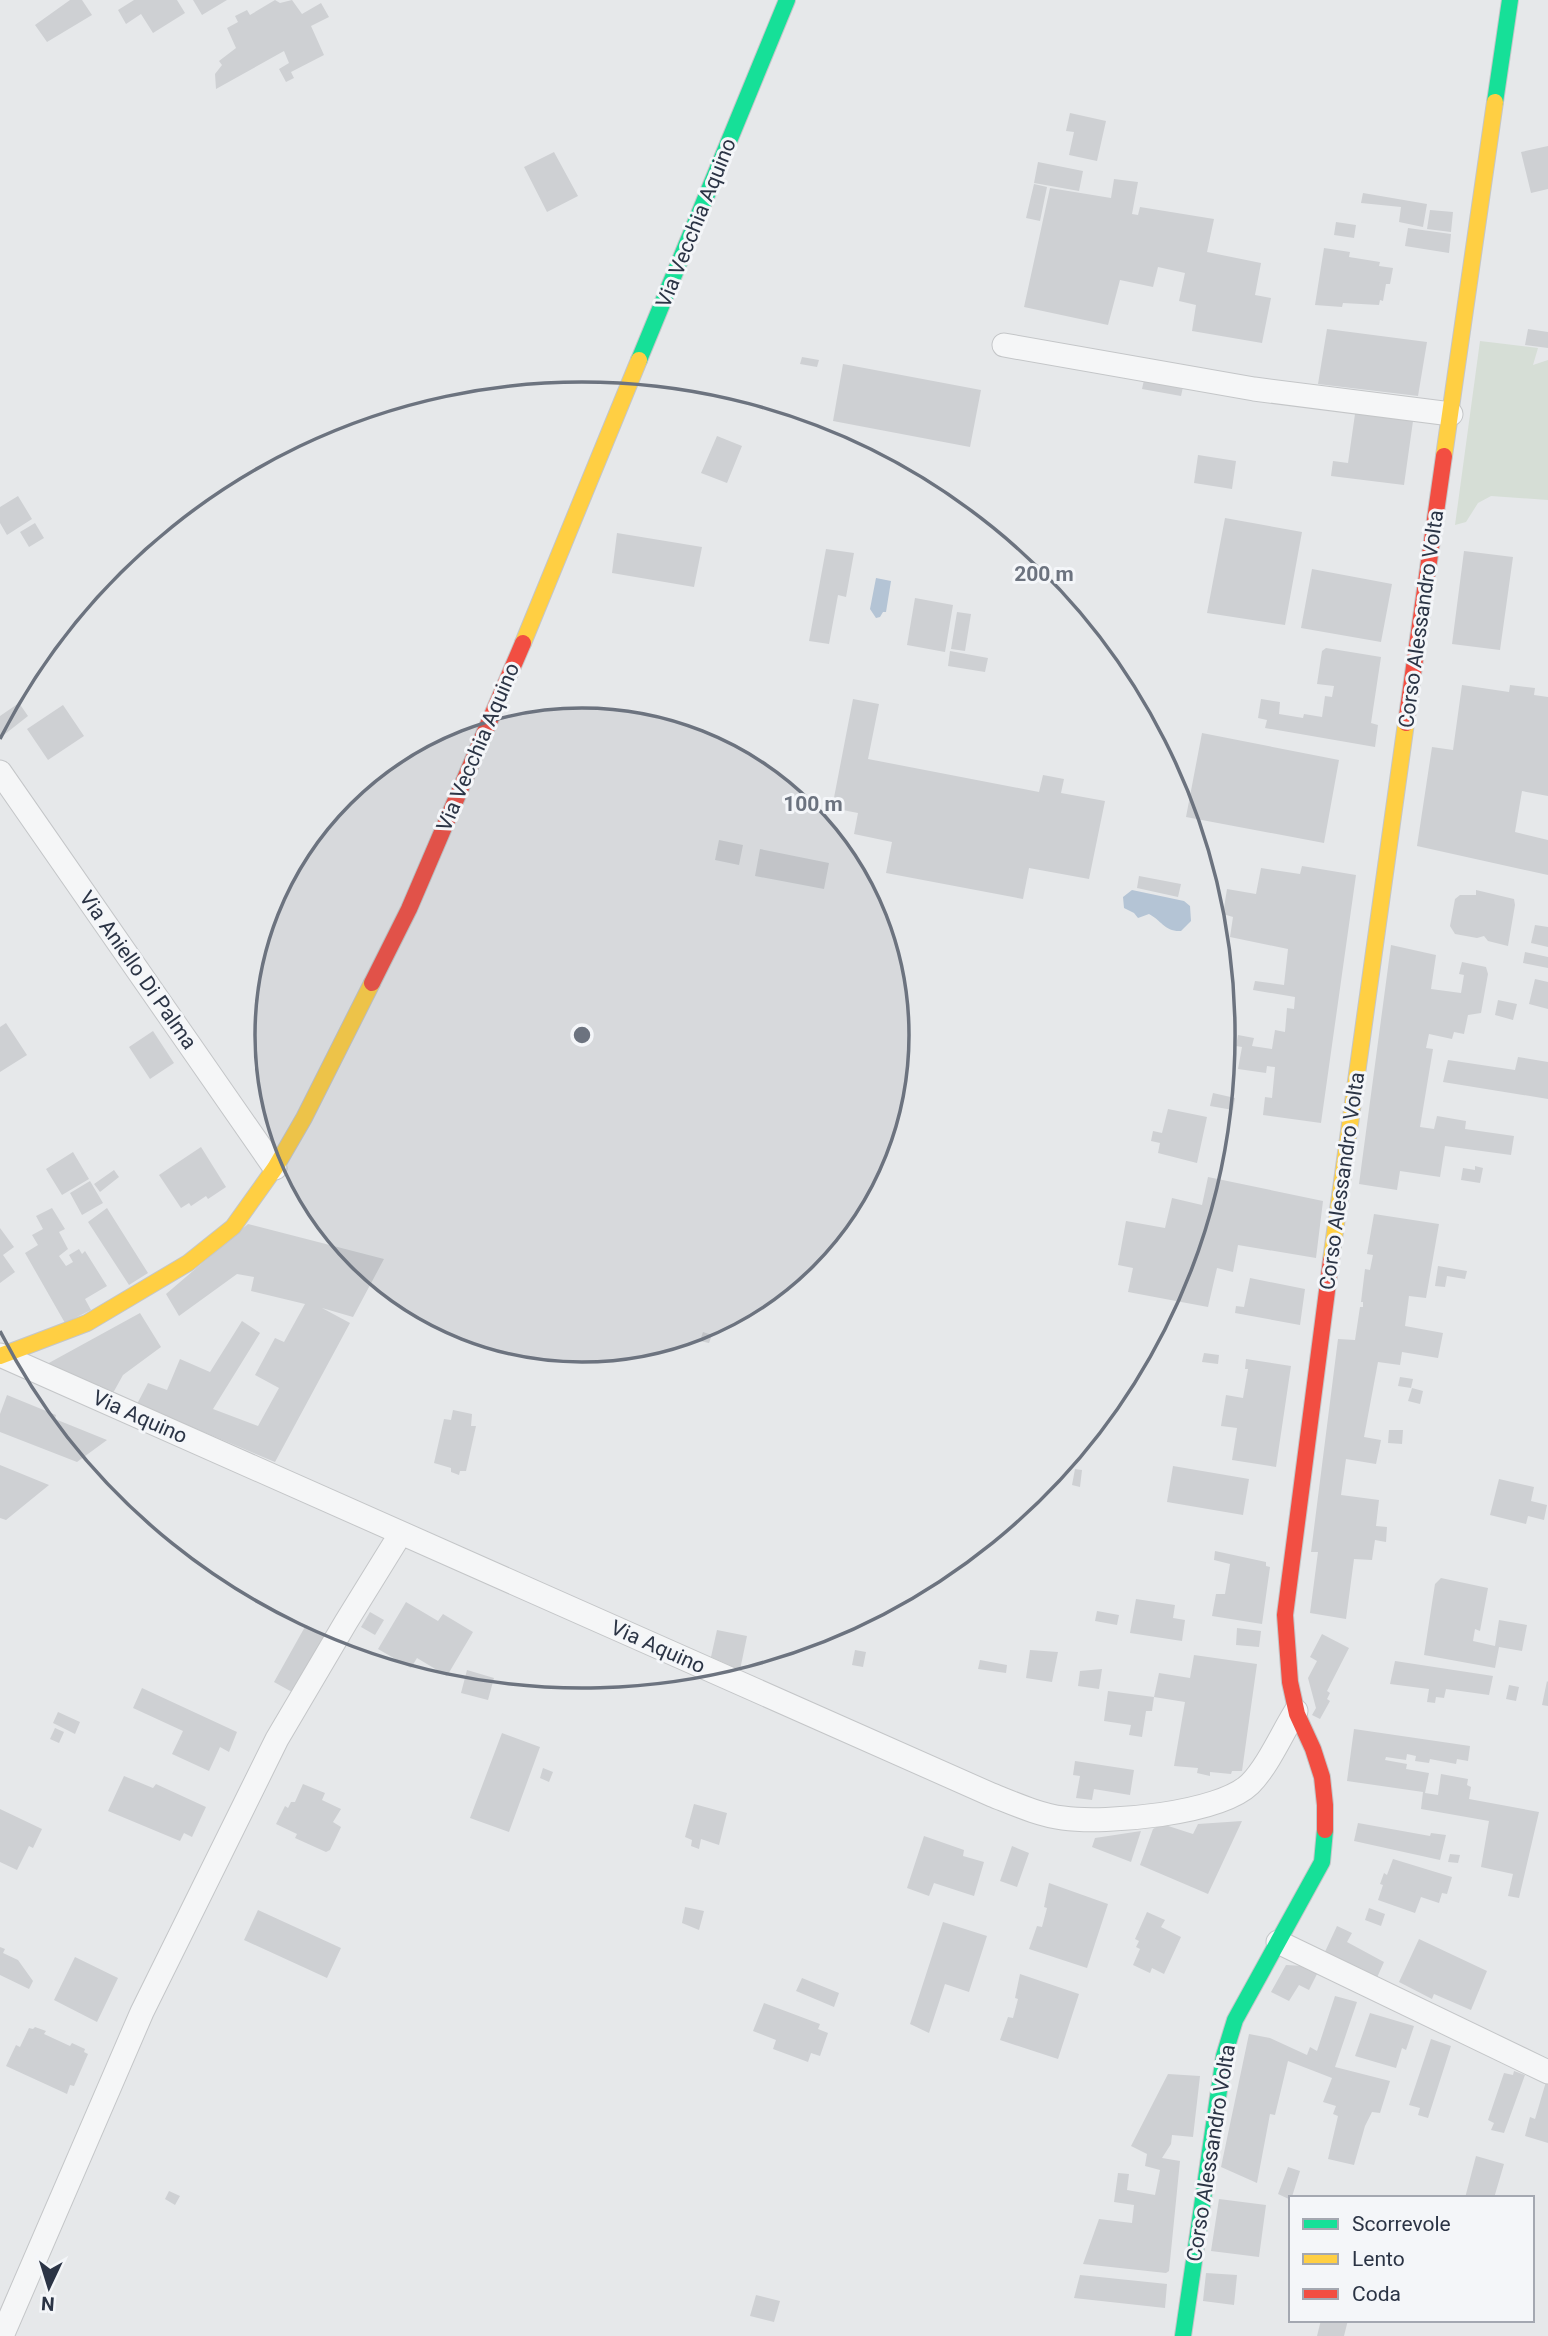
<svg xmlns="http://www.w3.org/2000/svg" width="1548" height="2336" font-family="Roboto,sans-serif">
<rect width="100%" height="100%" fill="#e6e8ea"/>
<path fill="#d6ded6" d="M1480 341 1538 348 1533 365 1548 360V500L1491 496 1478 503 1466 522 1455 525Z"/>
<path fill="#b4c4d5" d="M876 578 891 581 886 612H883L880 617 876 618 870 609Z
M1132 890 1184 901 1190 906 1191 921 1181 931C1165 932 1161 920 1149 914L1138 918 1134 913 1124 908 1123 897Z"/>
<path fill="#ced0d3" d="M70 0H82L92 15 47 42 35 25Z
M134 0H177L185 13 153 33 141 14 126 24 118 10Z
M193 0H227L202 15Z
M275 0 280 3 292 0 302 14 321 3 329 17 311 26 324 55 291 72 294 78 286 82 279 69 289 63 284 51 216 89 215 74 222 65 219 61 236 48 227 28 238 22 235 16 247 10 250 15Z
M1070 113 1106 121 1097 161 1069 155 1074 132 1066 131Z
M1548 146V189L1531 193 1521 152Z
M554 152 578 196 547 212 524 167Z
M1038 162 1083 171 1079 191 1034 183Z
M1114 179 1138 182 1132 214 1138 215 1140 207 1214 219 1207 252 1261 263 1255 295 1271 298 1262 343 1192 331 1196 305 1179 301 1185 273 1158 267 1153 287 1120 280 1108 325 1024 307 1050 188 1111 198Z
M1034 184 1047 187 1040 221 1026 218Z
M1363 193 1427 204 1423 227 1399 222 1401 207 1361 203Z
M1430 210 1453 212 1451 232 1427 229Z
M1336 222 1356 225 1354 238 1334 235Z
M1408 228 1451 234 1449 253 1405 246Z
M1324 248 1350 252 1349 257 1380 262 1379 266 1393 268 1390 284H1386L1383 301 1380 300 1379 305 1343 303 1342 307 1315 305Z
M1327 329 1427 342 1418 396 1318 384Z
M1528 329 1548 332V348L1525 345Z
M802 357 819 360 817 367 800 364Z
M843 364 981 390 970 447 833 421Z
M1144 380 1183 387 1181 396 1142 389Z
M1356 407 1414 414 1404 485 1331 476 1333 461 1348 463Z
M717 436 742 446 727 483 701 473Z
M1198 455 1236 461 1232 489 1194 483Z
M18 496 32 519 7 535 0 523V507Z
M1225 518 1302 532 1285 625 1207 613Z
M35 523 44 538 29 547 20 532Z
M617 533 702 547 694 587 612 573Z
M826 549 854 553 846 597 838 595 829 644 809 641Z
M1464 551 1513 557 1500 650 1452 644Z
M1312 569 1392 584 1381 642 1301 628Z
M915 598 953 605 945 652 907 645Z
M957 612 971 614 965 651 951 649Z
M1326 648 1381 657 1371 723 1378 725 1375 747 1265 728 1267 720 1258 718 1261 699 1280 702 1279 714 1303 718 1304 714 1322 717 1325 696 1332 697 1334 686 1317 684 1322 651Z
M950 651 988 658 985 672 948 666Z
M1462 685 1509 692 1510 685 1535 688 1534 695 1548 697V796L1522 791 1515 832 1548 840V875L1417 846 1432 747 1453 750Z
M853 699 879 704 868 759 1039 792 1043 775 1064 779 1061 793 1105 801 1089 879 1029 868 1023 899 886 873 892 842 854 834 858 813 832 808Z
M19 703 28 716 0 738V716Z
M63 705 84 736 48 760 27 729Z
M1202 733 1339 760 1324 843 1186 817Z
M719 840 743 845 739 865 715 860Z
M760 849 829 863 824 889 755 876Z
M1302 866 1356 875 1321 1123 1263 1115 1265 1097 1272 1098 1275 1067 1267 1066 1266 1073 1238 1069 1242 1047 1236 1046 1238 1035 1254 1038 1252 1046 1272 1049 1275 1030 1285 1032 1287 1008 1294 1009 1295 997 1253 990 1255 981 1284 985 1288 949 1230 937 1233 917 1223 914 1227 889 1256 894 1261 868 1300 874Z
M1139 876 1181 884 1178 897 1137 888Z
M1476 890 1514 899 1515 905 1508 946 1488 941 1484 936 1477 938 1455 934 1450 926 1455 899 1460 895H1476Z
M1535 925 1548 927V947L1531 943Z
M1391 945 1436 955 1431 989 1461 993 1464 975 1459 974 1462 962 1486 967 1488 974 1481 1013 1468 1015 1464 1034 1454 1032 1452 1039 1429 1034 1426 1048 1433 1049 1420 1127 1434 1129 1437 1116 1466 1121 1465 1129 1514 1136 1511 1155 1445 1146 1440 1177 1400 1171 1397 1190 1359 1184Z
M1525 952 1548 957V968L1523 963Z
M1535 979 1548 982V1009L1529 1004Z
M1498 1000 1517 1004 1513 1020 1495 1015Z
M6 1023 27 1055 0 1072V1027Z
M153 1031 174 1063 150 1079 129 1047Z
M1518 1057 1548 1062V1099L1443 1082 1448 1060 1515 1070Z
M1213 1093 1235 1098 1233 1110 1210 1106Z
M1168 1109 1207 1117 1197 1163 1158 1153 1160 1143 1151 1141 1153 1131 1162 1133Z
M201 1147 226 1187 208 1199 206 1196 191 1206 189 1203 181 1208 159 1175Z
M73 1152 89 1179 62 1195 46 1169Z
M1475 1166 1483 1168 1480 1183 1461 1180 1463 1168 1475 1170Z
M114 1170 119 1177 100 1192 94 1184Z
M1208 1177 1323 1201 1316 1258 1238 1245 1233 1272 1217 1268 1208 1307 1128 1292 1133 1268 1118 1265 1126 1221 1165 1228 1172 1198 1202 1205Z
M90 1181 103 1203 82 1215 70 1193Z
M52 1208 65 1229 59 1232 68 1249 59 1256 66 1266 73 1262 69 1255 79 1249 82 1254 85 1251 107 1286 85 1299 91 1310 65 1323 25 1253 38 1245 32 1235 43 1229 36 1216Z
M107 1208 148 1273 129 1285 88 1222Z
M1374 1214 1439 1224 1426 1298 1409 1296 1405 1326 1443 1333 1438 1358 1402 1352 1400 1365 1378 1362 1364 1437 1381 1440 1376 1464 1346 1459 1341 1495 1379 1500 1376 1526 1387 1527 1386 1542 1375 1540 1372 1560 1354 1559 1346 1619 1310 1613 1318 1552H1311L1338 1339 1355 1340 1360 1307H1363V1302H1361L1365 1269 1370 1270 1373 1255 1367 1254Z
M248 1224 384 1259 353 1317 322 1308 350 1323 275 1462 137 1404 148 1383 167 1390 180 1359 210 1372 242 1321 260 1333 213 1409 258 1426 279 1388 255 1375 275 1338 284 1342 305 1304 251 1291 254 1277 237 1274 179 1316 166 1294Z
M0 1228 14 1247 3 1255 15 1272 0 1283Z
M1438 1266 1467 1271 1465 1279 1447 1276 1445 1287 1435 1286Z
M1250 1278 1305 1289 1300 1325 1235 1313 1236 1306 1244 1307Z
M140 1313 161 1347 123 1375 113 1393 47 1364Z
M703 1332 712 1335 709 1343 700 1341Z
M1204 1353 1219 1355 1218 1364 1202 1362Z
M1246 1359 1291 1366 1276 1467 1232 1460 1237 1428 1221 1426 1226 1395 1243 1398 1248 1369H1245Z
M1400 1377 1413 1379 1411 1388 1398 1386Z
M1412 1388 1423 1391 1420 1404 1408 1401Z
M7 1395 56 1415 55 1419 107 1440 77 1462 0 1432V1414Z
M453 1410 472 1414 471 1426H476L466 1471H460L459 1475 451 1472V1468L434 1463 444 1419 451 1420Z
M1389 1430H1403L1402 1444 1388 1443Z
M0 1465 49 1485 6 1520 0 1518Z
M1173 1466 1249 1479 1243 1515 1167 1502Z
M1075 1469 1082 1470 1080 1487 1072 1485Z
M1499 1479 1534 1487 1531 1501 1547 1505 1544 1520 1528 1516 1526 1524 1490 1515Z
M1215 1551 1266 1562V1566L1270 1567 1262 1624 1212 1616 1216 1594H1225L1230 1564 1214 1560Z
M1441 1578 1488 1588 1480 1631 1475 1629 1473 1641 1495 1646 1499 1620 1527 1625 1522 1651 1499 1647 1495 1668 1424 1655 1435 1584Z
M1136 1599 1175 1605 1173 1618 1185 1620 1182 1641 1130 1633Z
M406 1602 438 1621 443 1614 473 1632 447 1676 417 1658 411 1668 378 1649Z
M1097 1611 1119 1615 1117 1625 1095 1621Z
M370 1612 384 1620 375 1635 361 1627Z
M306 1625 325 1636 292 1692 274 1682Z
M1237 1628 1261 1631 1259 1647 1236 1645Z
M717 1630 747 1636 740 1670 711 1657Z
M1322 1634 1349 1648 1327 1691 1330 1693 1327 1699 1330 1701 1320 1719 1312 1715 1316 1708 1308 1678 1317 1661 1310 1657Z
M855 1650 866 1652 863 1667 852 1665Z
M1030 1650 1058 1652 1052 1682 1026 1678Z
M1194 1655 1257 1664 1242 1771H1232L1231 1774 1210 1772V1776L1197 1773 1198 1768 1174 1766 1185 1702 1154 1697 1159 1673 1190 1678Z
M980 1660 1007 1665 1006 1673 978 1669Z
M1395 1661 1493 1676 1489 1695 1446 1689 1444 1698 1436 1697 1435 1703 1427 1702 1429 1689 1390 1684Z
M1102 1669 1099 1689 1078 1686 1080 1671Z
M467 1670 494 1678 488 1700 461 1693Z
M1547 1681 1548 1682V1706L1542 1705Z
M1509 1685 1519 1687 1516 1701 1506 1699Z
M142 1688 237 1732 229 1752 220 1747 209 1771 172 1754 183 1731 133 1708Z
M1108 1691 1154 1697 1152 1711H1146L1142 1737 1129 1735 1131 1725 1104 1721Z
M58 1712 80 1722 75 1734 53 1723Z
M55 1728 64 1732 59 1743 50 1739Z
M1354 1729 1470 1746 1468 1761 1457 1759 1456 1764 1430 1759 1429 1763 1415 1761 1416 1756 1407 1754 1406 1760 1386 1757 1385 1760 1407 1764 1406 1769 1429 1773 1425 1793 1438 1795 1441 1774 1468 1779 1467 1785 1471 1787 1469 1799 1539 1812 1519 1898 1508 1896 1513 1874 1481 1867 1489 1821 1421 1809 1423 1792 1347 1781Z
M502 1733 540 1747 509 1832 470 1818Z
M1075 1761 1134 1770 1130 1795 1094 1789 1092 1800 1076 1798 1080 1776 1073 1775Z
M543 1768 553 1772 549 1782 540 1778Z
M124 1776 153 1788 156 1784 206 1807 192 1837 184 1833 180 1841 108 1811Z
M303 1784 325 1793 322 1800 341 1809 333 1822 341 1827 330 1850 326 1852 295 1838 297 1834 276 1824 285 1806 288 1808 291 1802H295Z
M694 1804 727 1813 719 1845 701 1839 699 1849 691 1846 692 1840 685 1837Z
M0 1809 42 1829 33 1848 29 1846 17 1870 0 1862Z
M1242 1821 1208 1894 1140 1865 1153 1829 1162 1824 1193 1834 1198 1824Z
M1358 1823 1430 1836 1431 1833 1446 1835 1440 1860 1354 1841Z
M1141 1831 1131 1862 1092 1847 1095 1838Z
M924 1836 964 1850 963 1856 984 1862 974 1896 934 1883 929 1896 907 1888Z
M1012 1846 1029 1853 1017 1887 1000 1881Z
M1450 1854 1460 1855 1458 1863 1448 1862Z
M1393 1859 1452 1877 1447 1894 1442 1893 1439 1903 1421 1897 1415 1913 1378 1900 1383 1885 1380 1884 1384 1873 1387 1875Z
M1049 1883 1108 1904 1087 1968 1029 1949 1037 1926 1042 1927 1047 1908 1044 1907Z
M685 1907 704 1911 699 1930 682 1923Z
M1369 1908 1385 1914 1381 1926 1365 1920Z
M258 1910 341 1948 327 1978 244 1940Z
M1147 1912 1165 1920 1161 1927 1181 1937 1164 1974 1152 1968 1150 1973 1133 1965 1140 1949 1136 1947 1139 1941 1135 1939Z
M943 1922 987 1936 969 1992 945 1984 929 2033 910 2024Z
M1337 1926 1352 1933 1347 1942 1384 1962 1375 1982 1323 1956Z
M1419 1939 1487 1971 1471 2010 1434 1994 1432 1999 1399 1982Z
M0 1947 5 1949 3 1953 18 1960 33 1981 29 1989 0 1975Z
M75 1957 118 1978 97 2022 54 2000Z
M1286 1965 1304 1966 1318 1972 1309 1990 1299 1985 1289 2001 1271 1992Z
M1020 1974 1079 1994 1058 2059 1000 2040 1008 2017 1013 2018 1018 1999 1015 1998Z
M802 1978 839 1993 834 2007 796 1991Z
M1335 1996 1357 2002 1335 2067 1390 2081 1380 2113 1372 2112 1365 2126 1354 2165 1328 2159 1338 2116 1333 2114 1336 2106 1323 2102 1332 2078 1288 2061 1275 2115 1270 2114 1257 2183 1221 2167 1249 2034 1270 2038 1307 2055 1310 2047 1317 2051Z
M764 2003 820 2024 818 2029 828 2033 820 2056 811 2053 808 2062 773 2049 776 2040 753 2031Z
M1370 2013 1414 2026 1406 2050 1402 2048 1396 2068 1355 2056Z
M35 2027 46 2031 44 2034 70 2046 72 2043 85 2049 84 2052 88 2054 74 2086 70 2085 67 2094 6 2066 16 2045 20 2047 29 2028 33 2029Z
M1431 2039 1451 2046 1428 2118 1418 2115 1420 2108 1409 2105Z
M1514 2071 1525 2075 1504 2133 1491 2130 1494 2123 1488 2120 1504 2073 1513 2075Z
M1168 2074 1200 2076 1193 2137 1172 2135 1171 2144 1162 2158 1180 2161 1169 2271 1166 2273 1083 2264 1099 2219 1132 2223 1134 2205 1114 2202 1118 2173 1129 2174 1127 2190 1155 2195 1160 2170 1145 2166 1147 2154 1131 2146Z
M1548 2075V2143L1525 2136 1530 2117 1535 2119Z
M1476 2156 1504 2164 1494 2198H1465Z
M1288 2167 1300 2171 1291 2200 1278 2194Z
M169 2191 180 2196 175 2205 165 2199Z
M1219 2199 1266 2205 1259 2257 1211 2251Z
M1206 2273 1237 2275 1234 2305 1203 2301Z
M1080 2275 1167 2284 1165 2308 1074 2298Z
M756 2295 780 2301 774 2322 750 2316Z
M1321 2320H1348L1344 2336H1317Z"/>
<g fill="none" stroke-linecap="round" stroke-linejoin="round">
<defs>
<path id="street" d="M1004 345 1254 389 1451 414
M0 772 275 1168
M0 1355 992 1795C1015 1804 1039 1815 1063 1818 1106 1824 1219 1814 1250 1784 1268 1766 1282 1733 1296 1711
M1278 1942 1548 2072
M2 2336 142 2012 277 1739 346 1622 401 1533"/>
<path id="fast" d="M1495 102 1510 0
M639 360 787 0
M1183 2336 1224 2056 1235 2020 1322 1862 1325 1830"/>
<path id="slow" d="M1444 456 1495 102
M523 643 639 360
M1331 1260 1406 723
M0 1356 87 1323 188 1263 233 1227 275 1168 304 1118 372 983"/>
<path id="jam" d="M1406 723 1444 456
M372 983 409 909 523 643
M1325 1830V1805L1322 1777 1313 1749 1297 1714 1290 1682 1285 1615 1331 1260"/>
</defs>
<use href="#street" stroke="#c4c6c8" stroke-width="25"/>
<use href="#fast" stroke="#c4c6c8" stroke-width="18"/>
<use href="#slow" stroke="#c4c6c8" stroke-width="18"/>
<use href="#jam" stroke="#c4c6c8" stroke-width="18"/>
<use href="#street" stroke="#f5f6f7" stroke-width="23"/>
<use href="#fast" stroke="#16e098" stroke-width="16"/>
<use href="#slow" stroke="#ffcf43" stroke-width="16"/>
<use href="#jam" stroke="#f24e42" stroke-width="16"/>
</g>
<circle cx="582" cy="1035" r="327" fill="#6c737f" fill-opacity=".12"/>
<g fill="none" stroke="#6c737f" stroke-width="3.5">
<circle cx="582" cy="1035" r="327"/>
<path d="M0 739A653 653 0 1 1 0 1331"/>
</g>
<g text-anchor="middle" stroke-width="6" stroke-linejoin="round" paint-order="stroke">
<g font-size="21" fill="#2b3445" stroke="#f4f6f9">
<text transform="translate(696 223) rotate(-68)" y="7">Via Vecchia Aquino</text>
<text transform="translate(1421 619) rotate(-82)" y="7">Corso Alessandro Volta</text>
<text transform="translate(478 747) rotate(-67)" y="7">Via Vecchia Aquino</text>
<text transform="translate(138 970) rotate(55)" y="7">Via Aniello Di Palma</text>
<text transform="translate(1342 1181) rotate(-82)" y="7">Corso Alessandro Volta</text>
<text transform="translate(140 1417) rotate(24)" y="7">Via Aquino</text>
<text transform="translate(658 1647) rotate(24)" y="7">Via Aquino</text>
<text transform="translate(1211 2153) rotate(-81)" y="7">Corso Alessandro Volta</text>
</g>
</g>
<circle cx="582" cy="1035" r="10" fill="#6c737f" stroke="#f4f6f9" stroke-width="3.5"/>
<g font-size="21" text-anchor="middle" font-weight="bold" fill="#6c737f" stroke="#f4f6f9" stroke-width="6" stroke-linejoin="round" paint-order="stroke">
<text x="1044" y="581">200 m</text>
<text x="813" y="811">100 m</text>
</g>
<rect x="1289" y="2196" width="245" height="126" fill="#f4f6f9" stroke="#a4a8b1" stroke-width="2"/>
<rect x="1303" y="2219" width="35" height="10" fill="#16e098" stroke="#a4a8b1" stroke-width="2"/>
<text x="1352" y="2231" font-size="21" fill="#2b3445">Scorrevole</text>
<rect x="1303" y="2254" width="35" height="10" fill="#ffcf43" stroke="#a4a8b1" stroke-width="2"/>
<text x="1352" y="2266" font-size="21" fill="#2b3445">Lento</text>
<rect x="1303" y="2289" width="35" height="10" fill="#f24e42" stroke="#a4a8b1" stroke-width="2"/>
<text x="1352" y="2301" font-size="21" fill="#2b3445">Coda</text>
<g transform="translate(49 2287) rotate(184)" stroke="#f4f6f9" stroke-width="5" paint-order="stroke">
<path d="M0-5L12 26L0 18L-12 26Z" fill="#2b3445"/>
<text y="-10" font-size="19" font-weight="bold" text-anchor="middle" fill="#2b3445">N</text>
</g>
</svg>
